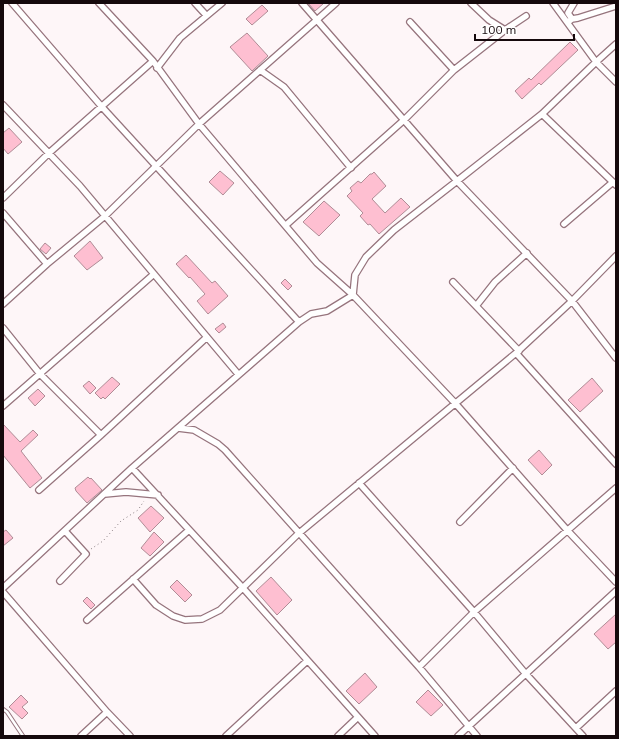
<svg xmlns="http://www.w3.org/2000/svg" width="619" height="739" font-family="Mulish,sans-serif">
<rect width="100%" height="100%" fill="#fef6f8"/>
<path fill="#febfd1" stroke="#b08c96" d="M308 3H324L315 11Z
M262 5 268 11 252 25 246 19Z
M247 33 268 56 252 71 230 47Z
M570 42 578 50 541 85 539 83 522 99 515 91 529 78 531 80Z
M9 128 22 142 8 154 3 148V133Z
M220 171 234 183 223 195 209 182Z
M374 172 386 186 372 199 385 213 401 198 410 207 379 234 370 224 368 225 360 216 363 213 347 196 352 191 350 188 358 181 361 183 370 174H372Z
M324 201 340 215 319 236 303 222Z
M90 241 103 258 87 270 74 256Z
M45 243 51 248 46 254 40 249Z
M186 255 212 283 215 281 228 296 208 314 197 301 205 294 190 277 189 278 176 264Z
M285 279 292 286 288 290 281 283Z
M223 323 226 327 219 333 215 329Z
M112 377 120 384 105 399 103 397 101 399 95 393Z
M592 378 603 391 580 412 568 400Z
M89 381 96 388 90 394 83 386Z
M38 389 45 396 35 406 28 398Z
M3 424 20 442 33 430 38 435 21 451 42 478 30 488 3 455Z
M539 450 552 465 542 475 528 460Z
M88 477 90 479 91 478 102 490 87 503 76 491 75 488Z
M151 506 164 518 150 532 138 518Z
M6 530 13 538 3 546V532Z
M154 532 164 542 150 556 141 548Z
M271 577 292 600 277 615 256 591Z
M177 580 192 595 185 602 170 587Z
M87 597 95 605 91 609 83 601Z
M616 614V642L608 649 594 634Z
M365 673 377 687 359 704 346 691Z
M428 690 443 705 431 716 416 702Z
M21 695 28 702 22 707 28 713 22 719 9 707Z"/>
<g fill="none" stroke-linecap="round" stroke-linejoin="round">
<defs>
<path id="lane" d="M3 709 7 712 23 736"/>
<path id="street" d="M12 3 102 107 299 322
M99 3 153 61 199 124 317 263 353 295 455 403 567 530 616 582
M195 3 206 15
M302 3 457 181 572 301 616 358
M471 3 489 20 505 30 526 16
M572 19 568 13 574 3
M410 22 454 70
M568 22 572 19 578 18 616 6
M616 44 596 62 616 82
M157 68 180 38 222 3
M260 70 284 87 351 168
M3 105 80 186 238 374
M542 114 616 185
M3 198 49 153 153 61
M3 213 47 264
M564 224 613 182
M286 225 404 120 454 70 505 30
M453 282 519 351
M3 304 47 264 105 216 199 124 336 3
M476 306 495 282 527 253
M3 328 40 374 101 435
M516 353 572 301 616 256
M3 406 154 274
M178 428 194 430 218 444 225 450 419 667 477 736
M132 468 243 588 375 736
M359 483 474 612 525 673 583 736
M39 490 101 435 207 337
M105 494 126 492 158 495
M460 522 513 468
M133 579 156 605 173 616 185 620 202 619 220 610 298 534 516 353 616 464
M60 581 86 554 65 531
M3 588 132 468 299 322 311 314 327 311 353 295 355 275 366 257 394 230 457 181 542 114 596 62 553 3
M3 592 107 712 130 736
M87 620 189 530
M419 667 474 612 616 488
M576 728 616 691
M81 736 107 712
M226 736 307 661
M338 736 358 717
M458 736 616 591"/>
</defs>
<use href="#lane" stroke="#96747d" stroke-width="4.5"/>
<use href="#street" stroke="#96747d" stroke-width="8"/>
<path stroke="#867c7f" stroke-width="1" stroke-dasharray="1 3" stroke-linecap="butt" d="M91 549 103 541 121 521 138 510 144 501"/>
<use href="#lane" stroke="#fff" stroke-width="2.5"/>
<use href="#street" stroke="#fff" stroke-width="5.5"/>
</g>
<rect width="619" height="739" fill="none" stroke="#15090c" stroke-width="8"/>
<path d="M475 34v6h99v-6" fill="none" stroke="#15090c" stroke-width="2"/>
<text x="481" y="34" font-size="12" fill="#15090c" stroke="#ffffff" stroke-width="3" paint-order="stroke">100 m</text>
</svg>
